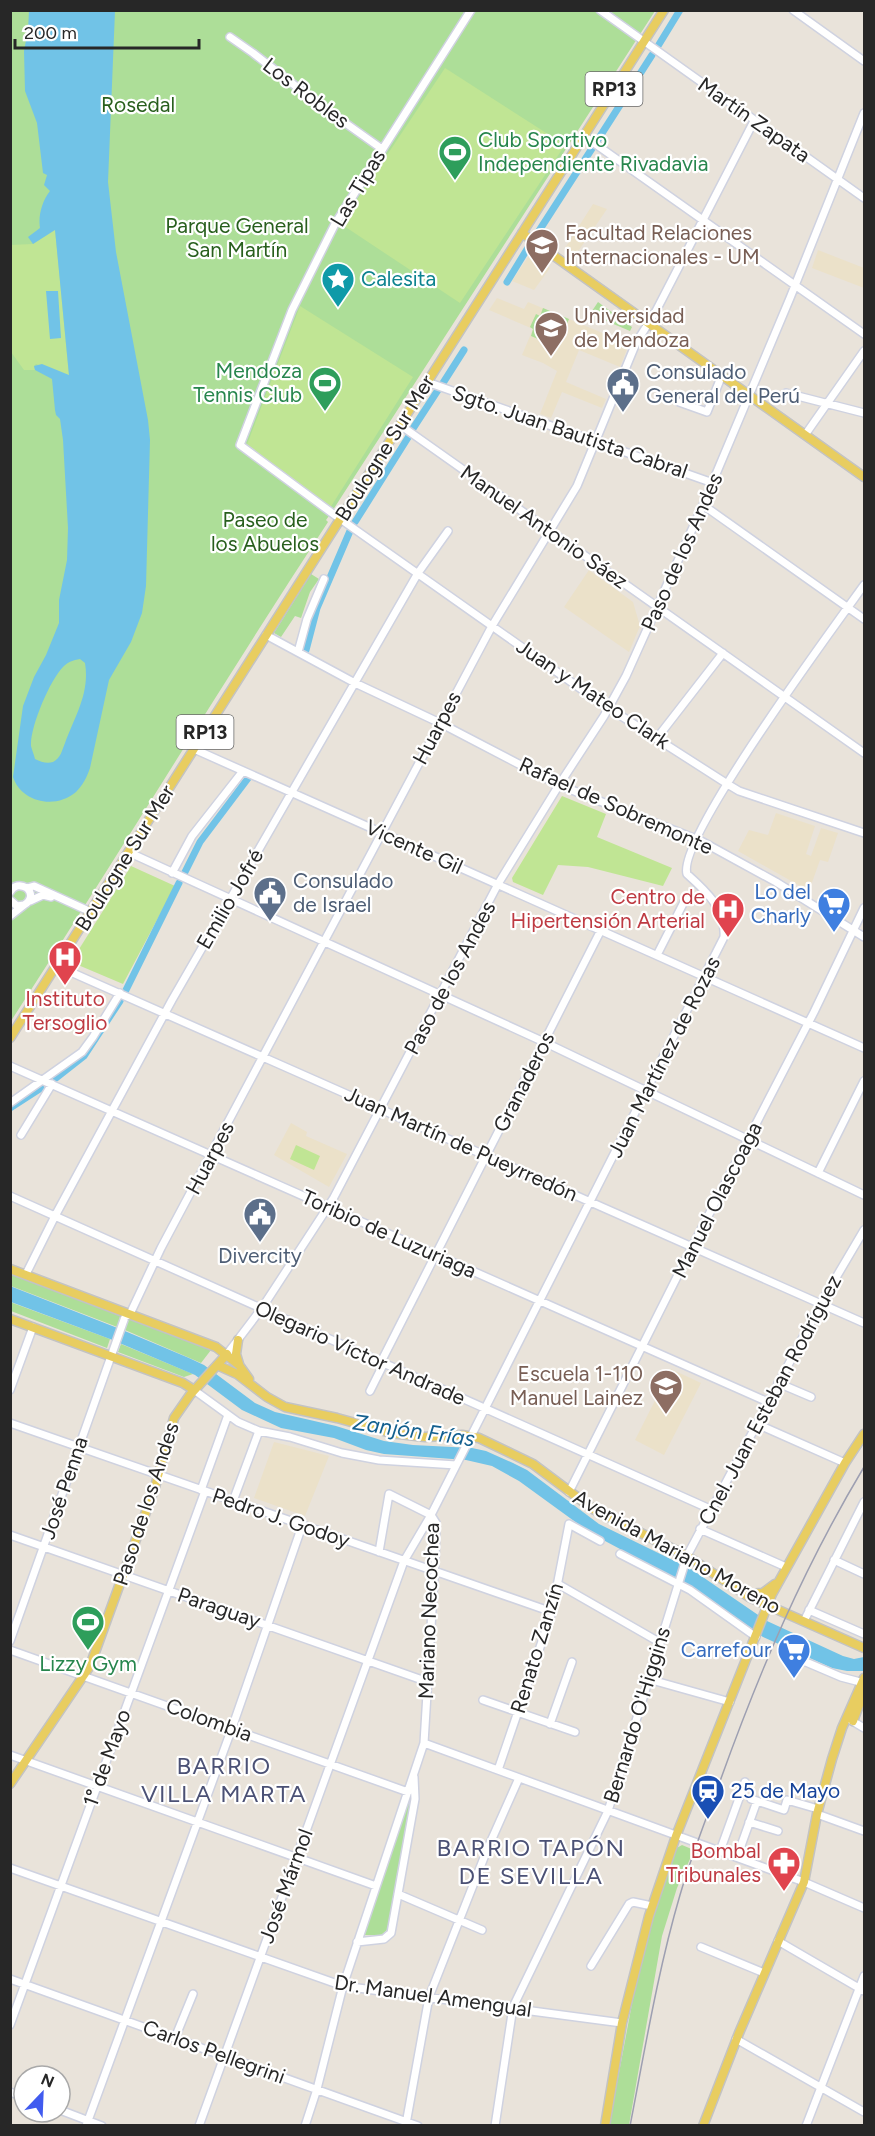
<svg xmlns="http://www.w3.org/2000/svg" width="875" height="2136" font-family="Figtree,sans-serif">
<rect width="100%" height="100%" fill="#e9e3da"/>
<path fill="#ebe1c9" d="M593 204 607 209 575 256 565 248Z
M818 250 864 268V288L812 268Z
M530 254 550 268 534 290 512 281Z
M497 298 524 309 528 302 629 344 620 367 579 350 566 382 606 399 602 408 562 392 551 418 540 414 557 371 543 363 522 355 533 329 489 310Z
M589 570 633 602 640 626 629 652 564 607Z
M776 813 815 826 806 854 811 856 821 828 838 833 828 862 820 860 809 891 738 851 749 830 768 835Z
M291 1123 307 1132 306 1136 347 1154 329 1187 274 1155Z
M671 1369 701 1383 664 1455 635 1440Z
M274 1442 329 1456 305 1516 254 1498Z"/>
<path fill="#adde98" d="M11 11H655L331 513 326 520 328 522C220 687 118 856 11 1021Z
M598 302 632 327 630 331 590 314Z
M543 308 569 319 557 347 531 336 533 329 530 327 536 314 540 316Z
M311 574 319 579 310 592 301 618 295 616 281 637 274 633Z
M10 1274 211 1350 201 1363 125 1330 11 1286Z
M10 1302 110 1339 107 1348 11 1311Z
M121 1344 193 1374 184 1377 118 1352Z
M409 1801 412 1802 387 1930 381 1935H363Z
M682 1845 694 1850 677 1888 662 1936 629 2125 609 2126 637 1977 650 1924 675 1849Z"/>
<path fill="#c0e594" d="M445 68 565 145 460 303 341 224Z
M55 229 69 376 36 364 34 366 35 370H24L11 352 10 245 33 244Z
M300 306 413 377 330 508 246 447Z
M562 796 606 814 597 837 672 868 663 886 588 867 558 865 543 895 513 882 512 878Z
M131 866 175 886 123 984 71 962Z
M296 1145 320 1156 314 1170 290 1159Z"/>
<path fill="#71c3e7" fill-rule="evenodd" d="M29 11H115L108 182 116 252 148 420 150 440 146 586 142 613 131 642 109 680 90 768C87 777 83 785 76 792 55 810 21 802 13 777L23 706 34 677 46 655 59 623V600L67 560 68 528 63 440 60 419 56 415 55 410 52 379 35 370 34 366 42 364 69 375 55 230 33 244 28 237 40 228C38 216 42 201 50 191L44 185 47 175 43 173 37 123 25 91 24 51 28 30ZM80 659 85 663C90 693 75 716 65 743 62 750 61 758 53 762 47 764 41 762 35 759 34 755 32 750 31 746 30 727 50 680 63 667 68 662 73 660 80 659Z
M46 291H58L61 338 50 339Z
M10 1286 120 1329 189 1358 204 1365 255 1403 275 1412 336 1426 384 1441 413 1445 472 1448 486 1451 513 1463 527 1470 599 1524 691 1569 767 1621 843 1656 854 1659 864 1657V1671H847L832 1668 763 1637 691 1587 592 1534 519 1481 492 1466 466 1460 384 1454 366 1450 334 1438 281 1428 242 1410 195 1375 110 1339 11 1302Z"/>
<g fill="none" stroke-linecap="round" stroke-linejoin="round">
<path stroke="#71c3e7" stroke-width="7" d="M658 46 680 10
M597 141 652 55
M535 237 593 147
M507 282 529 246
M443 383 464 350
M412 430 438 390
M355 522 409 436
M306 650 317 608 350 531
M184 874 200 842 249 777
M125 992 179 883
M56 1078 84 1056 120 1001
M10 1108 41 1088"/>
<defs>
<path id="minor" d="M471 10 335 224 292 310 240 445 336 516 601 703 729 785 739 791 864 833
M600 10 864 198
M793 10 864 61
M230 37 253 53 320 105 382 149
M584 136 864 334
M427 382 713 483
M786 393 864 413
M679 402 707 412 722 375
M400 425 864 753
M805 435 864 351
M703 505 864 619
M266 635 355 683 440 723 559 785 701 841 776 882 864 937
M298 652 307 619 324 579
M657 738 723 653
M194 749 864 1048
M128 852 544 1042 864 1195
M172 873 192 836 243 771
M27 888 34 886 91 912
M10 892C14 885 20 884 27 888 33 894 31 901 24 905L17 906 10 900
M30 901 43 895 51 897
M10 916 24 905
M657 955 687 896
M57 966 864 1323
M10 1066 768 1402
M10 1103 82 1052 93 1037 120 993
M21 1135 52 1084
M818 1173 864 1081
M10 1196 710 1509
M26 1274 55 1216 172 1000 418 573 448 531
M227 1354 262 1308 333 1199 498 884 559 785 604 716 626 676 703 505 790 298 864 113
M381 1362 601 930
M778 1383 811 1397
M10 1390 33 1327
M194 1390 238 1422 259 1431 290 1437 342 1453 379 1460 456 1465
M370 1391 384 1363
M10 1423 552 1612
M757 1424 845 1463
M201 1490 228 1415
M569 1492 692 1247 814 1012 864 908
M233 1501 259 1431
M700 1529 786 1567
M10 1535 428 1682
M379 1552 389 1494 431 1515
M620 1554 690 1590 756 1637
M834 1560 864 1574
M558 1584 659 1642
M809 1610 864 1634
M804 1621 864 1502
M10 1641 125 1317 130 1314 161 1248 492 626 577 486 636 343 656 311 754 121
M10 1650 408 1792
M787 1654 841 1677 864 1683
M648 1679 730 1702
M483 1700 575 1732
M849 1719 864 1728
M550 1724 572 1662
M424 1743 804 1882 864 1908
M10 1755 376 1886
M498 1770 552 1612 569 1524 600 1541
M751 1799 784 1810 787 1800 818 1809
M817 1814 864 1831
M749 1822 778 1831
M720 1851 745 1782
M737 1857 757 1801
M10 1868 343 1986 622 2023
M398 1894 482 1930
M778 1941 864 1991
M357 1942 384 1939 391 1933 415 1799 414 1777
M701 1947 764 1973
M591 1966 629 1904 633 1902 652 1906
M10 1979 418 2126
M10 2025 205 1491
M175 2038 193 1994
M736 2039 864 2112
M10 2092 24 2097
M60 2110 102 2126
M406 2124 429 1997 487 1850 519 1778
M86 2126 232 1728 302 1526
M199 2126 404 1561 431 1515 724 937C726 909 706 891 687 874 676 840 836 624 864 585
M305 2126 317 2089 343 1986 424 1743 435 1561 436 1523 431 1515
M495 2126 513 2007 608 1811 687 1556 821 1303 864 1230
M806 2126 864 1976"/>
<path id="major" d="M522 233 864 477
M10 1038 664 10
M10 1269 216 1347 239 1365 249 1379
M10 1319 183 1383 194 1390
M238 1340 236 1354 239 1364
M217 1365 237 1374 267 1397 285 1407 337 1418 391 1433 425 1437 462 1435 479 1438 533 1464 593 1509 687 1556 749 1597 864 1648
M747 1594 763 1593 775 1584
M853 1721 864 1692
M10 1784 90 1666 155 1487 174 1418 190 1395 227 1354
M605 2126 622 2023 649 1916 676 1836 772 1594 845 1463 864 1434
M703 2126 739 2033 804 1882 817 1814 832 1759 842 1728 864 1678"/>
</defs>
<use href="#minor" stroke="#cfd2e0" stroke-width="10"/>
<use href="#major" stroke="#c3c3c3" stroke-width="11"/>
<use href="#minor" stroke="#fff" stroke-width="7"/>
<use href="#major" stroke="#e8cd60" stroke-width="8"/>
<path stroke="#9d9fb1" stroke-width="1.5" d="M630 2126C645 2049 658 1970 680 1895 691 1857 705 1821 719 1784 759 1672 803 1569 864 1467"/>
</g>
<defs>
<symbol id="stadium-pin" viewBox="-11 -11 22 30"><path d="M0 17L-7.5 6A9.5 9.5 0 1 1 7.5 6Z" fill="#2e9e5b" stroke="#fff"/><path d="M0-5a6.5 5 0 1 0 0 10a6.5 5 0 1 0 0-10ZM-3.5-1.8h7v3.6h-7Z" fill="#fff"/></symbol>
<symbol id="university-pin" viewBox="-11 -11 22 30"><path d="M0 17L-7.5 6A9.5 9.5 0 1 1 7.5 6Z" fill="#8d6e63" stroke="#fff"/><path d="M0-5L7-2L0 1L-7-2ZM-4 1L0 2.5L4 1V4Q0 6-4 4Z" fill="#fff"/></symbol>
<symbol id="sight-pin" viewBox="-11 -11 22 30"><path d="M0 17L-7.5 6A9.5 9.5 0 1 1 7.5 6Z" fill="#0f9aa8" stroke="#fff"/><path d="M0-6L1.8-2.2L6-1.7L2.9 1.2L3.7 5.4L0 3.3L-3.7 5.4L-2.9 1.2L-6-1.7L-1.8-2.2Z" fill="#fff"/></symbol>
<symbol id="civic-pin" viewBox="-11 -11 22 30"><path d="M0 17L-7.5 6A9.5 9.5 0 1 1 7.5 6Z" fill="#5c6f8a" stroke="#fff"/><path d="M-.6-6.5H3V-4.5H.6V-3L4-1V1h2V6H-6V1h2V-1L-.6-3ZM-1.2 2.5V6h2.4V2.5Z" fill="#fff"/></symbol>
<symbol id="supermarket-pin" viewBox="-11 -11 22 30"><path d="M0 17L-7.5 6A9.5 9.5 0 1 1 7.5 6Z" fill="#3f7fe0" stroke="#fff"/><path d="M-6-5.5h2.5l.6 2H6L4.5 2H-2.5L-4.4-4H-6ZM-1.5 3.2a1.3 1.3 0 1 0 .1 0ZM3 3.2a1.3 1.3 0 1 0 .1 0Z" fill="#fff"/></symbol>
<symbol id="hospital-pin" viewBox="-11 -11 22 30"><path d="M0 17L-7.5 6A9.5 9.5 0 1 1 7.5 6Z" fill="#e0444e" stroke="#fff"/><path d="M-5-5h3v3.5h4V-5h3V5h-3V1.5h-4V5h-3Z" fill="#fff"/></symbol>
<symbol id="school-pin" viewBox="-11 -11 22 30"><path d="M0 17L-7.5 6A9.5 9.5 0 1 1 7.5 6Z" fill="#8d6e63" stroke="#fff"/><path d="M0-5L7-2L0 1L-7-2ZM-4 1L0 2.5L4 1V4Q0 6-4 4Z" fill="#fff"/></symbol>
<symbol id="station-pin" viewBox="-11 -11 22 30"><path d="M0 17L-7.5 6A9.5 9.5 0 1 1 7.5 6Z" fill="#1a4fb4" stroke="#fff"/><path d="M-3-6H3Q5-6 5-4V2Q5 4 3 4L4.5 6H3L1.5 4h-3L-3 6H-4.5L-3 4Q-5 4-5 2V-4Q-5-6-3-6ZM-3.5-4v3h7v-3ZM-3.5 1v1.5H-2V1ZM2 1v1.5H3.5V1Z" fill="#fff"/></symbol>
<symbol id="pharmacy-pin" viewBox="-11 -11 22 30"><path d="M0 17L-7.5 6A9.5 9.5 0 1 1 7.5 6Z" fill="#e0444e" stroke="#fff"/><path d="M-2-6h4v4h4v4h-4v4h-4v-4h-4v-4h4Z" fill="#fff"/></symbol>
</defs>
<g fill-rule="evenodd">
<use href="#stadium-pin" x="436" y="133" width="38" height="52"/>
<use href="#university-pin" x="523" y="226" width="38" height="52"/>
<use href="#sight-pin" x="319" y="260" width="38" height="52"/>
<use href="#university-pin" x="532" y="309" width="38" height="52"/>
<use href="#stadium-pin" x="306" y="364" width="38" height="52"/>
<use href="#civic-pin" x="604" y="365" width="38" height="52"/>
<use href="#civic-pin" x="251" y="874" width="38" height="52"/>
<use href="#supermarket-pin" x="815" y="885" width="38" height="52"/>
<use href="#hospital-pin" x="709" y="890" width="38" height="52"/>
<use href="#hospital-pin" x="46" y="938" width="38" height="52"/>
<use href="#civic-pin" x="241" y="1195" width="38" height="52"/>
<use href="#school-pin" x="647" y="1367" width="38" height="52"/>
<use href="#stadium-pin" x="69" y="1603" width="38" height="52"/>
<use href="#supermarket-pin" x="775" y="1631" width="38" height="52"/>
<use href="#station-pin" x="689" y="1772" width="38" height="52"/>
<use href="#pharmacy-pin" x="765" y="1844" width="38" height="52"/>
</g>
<g text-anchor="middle" stroke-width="4.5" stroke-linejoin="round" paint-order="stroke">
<g fill="#fff" stroke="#686868" stroke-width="1.5">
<rect x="585.5" y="72" width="57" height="34" rx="4.5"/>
<rect x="176.5" y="715" width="57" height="34" rx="4.5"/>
</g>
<g font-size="20" font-weight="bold" fill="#272727">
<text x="614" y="96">RP13</text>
<text x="205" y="739">RP13</text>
</g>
<g font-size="21" fill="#272727" stroke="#fff">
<text transform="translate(306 93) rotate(37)" y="7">Los Robles</text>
<text transform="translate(754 120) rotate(35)" y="7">Martín Zapata</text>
<text transform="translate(358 188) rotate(-59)" y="7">Las Tipas</text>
<text transform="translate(570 432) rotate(19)" y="7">Sgto. Juan Bautista Cabral</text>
<text transform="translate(385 448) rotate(-58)" y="7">Boulogne Sur Mer</text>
<text transform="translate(544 527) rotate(35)" y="7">Manuel Antonio Sáez</text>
<text transform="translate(682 552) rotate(-66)" y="7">Paso de los Andes</text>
<text transform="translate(593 694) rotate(34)" y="7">Juan y Mateo Clark</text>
<text transform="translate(437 728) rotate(-62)" y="7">Huarpes</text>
<text transform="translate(616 806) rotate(24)" y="7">Rafael de Sobremonte</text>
<text transform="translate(414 847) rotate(24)" y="7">Vicente Gil</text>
<text transform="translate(125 858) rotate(-58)" y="7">Boulogne Sur Mer</text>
<text transform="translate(230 899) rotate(-60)" y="7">Emilio Jofré</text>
<text transform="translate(450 978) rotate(-62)" y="7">Paso de los Andes</text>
<text transform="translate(664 1057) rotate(-63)" y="7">Juan Martínez de Rozas</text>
<text transform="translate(524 1082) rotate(-63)" y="7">Granaderos</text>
<text transform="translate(461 1144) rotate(24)" y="7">Juan Martín de Pueyrredón</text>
<text transform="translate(210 1158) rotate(-62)" y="7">Huarpes</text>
<text transform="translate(717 1200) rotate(-63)" y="7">Manuel Olascoaga</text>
<text transform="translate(389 1234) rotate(24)" y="7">Toribio de Luzuriaga</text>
<text transform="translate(360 1353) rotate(24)" y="7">Olegario Víctor Andrade</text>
<text transform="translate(770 1400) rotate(-62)" y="7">Cnel. Juan Esteban Rodríguez</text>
<text transform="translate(64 1488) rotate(-71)" y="7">José Penna</text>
<text transform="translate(146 1504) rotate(-72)" y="7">Paso de los Andes</text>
<text transform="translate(281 1518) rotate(19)" y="7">Pedro J. Godoy</text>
<text transform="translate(677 1552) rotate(29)" y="7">Avenida Mariano Moreno</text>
<text transform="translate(219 1608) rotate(19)" y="7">Paraguay</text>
<text transform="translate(429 1611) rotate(-88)" y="7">Mariano Necochea</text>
<text transform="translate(537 1648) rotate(-73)" y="7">Renato Zanzín</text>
<text transform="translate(637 1715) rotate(-73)" y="7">Bernardo O'Higgins</text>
<text transform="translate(209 1720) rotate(20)" y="7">Colombia</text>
<text transform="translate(107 1758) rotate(-70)" y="7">1° de Mayo</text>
<text transform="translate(286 1886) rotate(-70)" y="7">José Mármol</text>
<text transform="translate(433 1996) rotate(8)" y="7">Dr. Manuel Amengual</text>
<text transform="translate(214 2052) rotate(20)" y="7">Carlos Pellegrini</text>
</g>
<g font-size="21" fill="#285f1d" stroke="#fff">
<text x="138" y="112">Rosedal</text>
<text x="237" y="233">Parque General<tspan x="237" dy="24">San Martín</tspan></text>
<text x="265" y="527">Paseo de<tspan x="265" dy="24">los Abuelos</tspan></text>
</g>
<g font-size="21" fill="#27864d" stroke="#fff" text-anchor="start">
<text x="478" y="147">Club Sportivo<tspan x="478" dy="24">Independiente Rivadavia</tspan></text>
<text x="302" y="378" text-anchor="end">Mendoza<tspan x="302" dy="24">Tennis Club</tspan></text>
<text x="88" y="1671" text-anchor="middle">Lizzy Gym</text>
</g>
<g font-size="21" fill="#785e54" stroke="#fff" text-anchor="start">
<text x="565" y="240">Facultad Relaciones<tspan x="565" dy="24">Internacionales - UM</tspan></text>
<text x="574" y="323">Universidad<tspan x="574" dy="24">de Mendoza</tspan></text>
<text x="643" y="1381" text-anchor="end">Escuela 1-110<tspan x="643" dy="24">Manuel Lainez</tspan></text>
</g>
<g font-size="21" fill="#0d838f" stroke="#fff" text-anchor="start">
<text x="361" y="286">Calesita</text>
</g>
<g font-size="21" fill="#4e5e75" stroke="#fff" text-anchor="start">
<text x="646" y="379">Consulado<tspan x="646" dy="24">General del Perú</tspan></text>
<text x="293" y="888">Consulado<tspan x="293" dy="24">de Israel</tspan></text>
<text x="260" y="1263" text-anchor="middle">Divercity</text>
</g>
<g font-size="21" fill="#366cbe" stroke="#fff" text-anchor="end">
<text x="811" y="899">Lo del<tspan x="811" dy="24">Charly</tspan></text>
<text x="771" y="1657">Carrefour</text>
</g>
<g font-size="21" fill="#be3a42" stroke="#fff" text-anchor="end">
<text x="705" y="904">Centro de<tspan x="705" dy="24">Hipertensión Arterial</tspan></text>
<text x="65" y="1006" text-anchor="middle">Instituto<tspan x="65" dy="24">Tersoglio</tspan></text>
<text x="761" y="1858">Bombal<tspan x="761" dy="24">Tribunales</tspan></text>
</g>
<g font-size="21" fill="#164399" stroke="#fff" text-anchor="start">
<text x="731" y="1798">25 de Mayo</text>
</g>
<g font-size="22" font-style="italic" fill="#14608f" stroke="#fff">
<text transform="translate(414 1430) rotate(8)" y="8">Zanjón Frías</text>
</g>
<g font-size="24" letter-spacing="1.5" fill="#4b5175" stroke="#fff">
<text x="224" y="1774">BARRIO<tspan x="224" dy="28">VILLA MARTA</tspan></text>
<text x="531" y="1856">BARRIO TAPÓN<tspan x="531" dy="28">DE SEVILLA</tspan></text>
</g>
</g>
<rect width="875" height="2136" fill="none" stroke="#272727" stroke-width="24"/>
<g transform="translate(42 2094) rotate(23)"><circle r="28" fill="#ffffff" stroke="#a9a9a9" stroke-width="1.5"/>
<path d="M0-4.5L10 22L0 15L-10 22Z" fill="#415bef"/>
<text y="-9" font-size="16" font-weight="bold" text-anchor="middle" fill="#272727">N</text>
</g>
<path d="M15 39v9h184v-9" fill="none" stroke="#272727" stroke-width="3"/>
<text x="24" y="39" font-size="18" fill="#272727" stroke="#ffffff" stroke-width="4.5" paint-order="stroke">200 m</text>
</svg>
